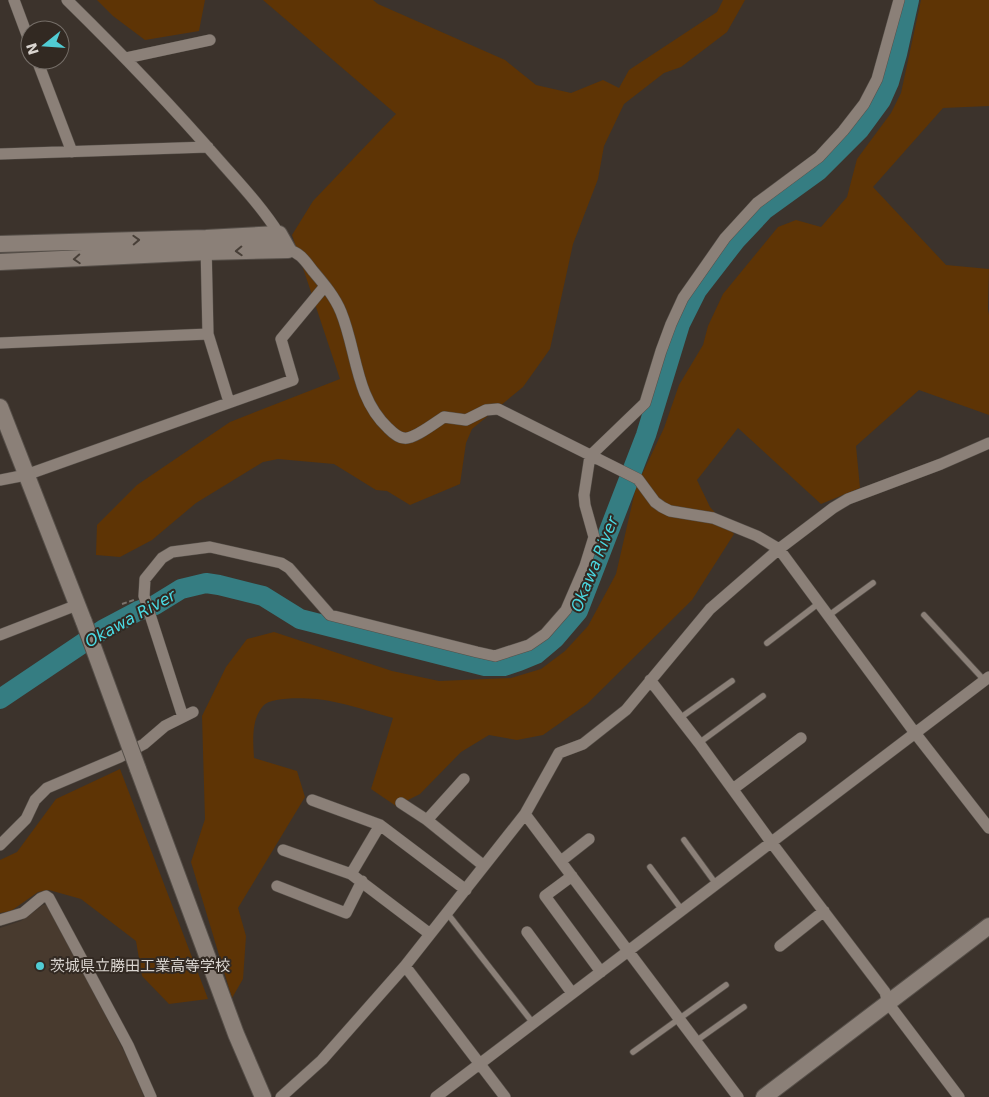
<svg xmlns="http://www.w3.org/2000/svg" width="989" height="1097" font-family="'DejaVu Sans','Noto Sans JP',sans-serif">
<rect width="100%" height="100%" fill="#3c332c"/>
<path fill="#483a2e" d="M48 904 132 1067 144 1097H0V928L21 921 43 905Z"/>
<path fill="#5e3405" d="M97 0H205L199 31 145 40 113 16Z
M263 0H373L378 4 505 60 536 85 571 93 603 80 619 88 629 70 717 12 723 0H745L727 32 681 67 664 73 624 104 604 146 598 179 573 244 550 349 523 387 472 429 466 443 460 484 410 505 387 491 376 490 334 464 278 459 263 462 196 503 152 540 120 557 96 555 97 525 137 485 230 422 340 379 292 235 313 201 396 114Z
M921 0H989V106L943 108 873 187 946 265 989 269 988 309 989 315V415L919 390 856 446 860 488 821 504 738 428 697 480 710 507 734 534 692 600 587 704 543 735 517 740 489 735 461 752 420 794 396 806 371 789 393 718C372 712 351 705 330 701 316 698 272 695 263 706 251 720 253 741 254 758L297 771 305 797 238 908 246 936 243 979 232 998 191 862 205 819 202 716 226 667 247 639 274 632 392 671 439 681 511 678 541 669 565 651 588 626 616 574 636 487 664 428 679 385 703 345 708 326 723 294 778 227 796 220 821 227 847 197 857 159 891 113 901 93Z
M120 769 208 999 169 1004 142 976 136 941 81 899 49 890 38 892 11 911 0 913V860L17 852 56 799Z"/>
<g fill="none" stroke-linecap="round" stroke-linejoin="round">
<path stroke="#357d82" stroke-width="20" d="M0 699 104 629 138 611 155 605 181 589 206 583 219 585 263 596 300 619 485 666H504L519 661 536 654 555 638 578 611 646 435 680 324 697 290 735 241 764 210 818 171 859 130 881 100 889 82 897 54 909 0"/>
<defs>
<path id="lane" d="M924 615 984 680
M828 616 873 583
M767 643 819 603
M680 718 732 681
M699 743 763 696
M684 840 716 884
M650 867 682 910
M447 913 533 1023
M696 1041 744 1007
M633 1052 726 985"/>
<path id="street" d="M14 0 30 43
M67 0C120 52 171 105 219 160 240 184 262 207 279 234
M126 58 210 40
M37 60 72 152
M0 154 208 147
M206 245 208 334 229 402
M288 250C300 252 306 262 313 271 324 284 335 297 341 312 357 351 355 397 388 428 392 432 398 438 404 438 413 440 436 422 444 417L466 420 486 410 498 409 638 479 655 502 662 507 670 511 713 518 757 536 779 549 915 733 989 828
M0 343 208 334
M0 480 26 475 293 380 281 339 325 286
M0 635 77 605
M650 680 699 743 771 842 885 992 888 1003 959 1097
M183 717 144 596 145 579 162 558 172 552 210 547 281 563 289 568 330 615 477 652 495 656 529 645 545 634 566 610 585 566 594 537 585 505 584 495 590 456 645 403 661 351 671 324 683 298 725 238 757 203 819 157 843 131 864 104 877 79 899 0
M733 789 801 738
M312 800 380 825 466 890
M401 803 427 820 484 866
M525 814 738 1097
M427 820 464 779
M0 845 26 819 35 800 47 788 120 757 144 744 165 726 193 712
M283 850 351 874 430 934
M561 861 589 839
M351 874 380 825
M572 876 545 896 601 972
M277 886 346 913 362 881
M0 920 23 913 41 898 46 896 49 898 128 1045 151 1097
M527 932 572 993
M780 946 824 911
M405 966 505 1097
M281 1097 322 1060 405 966 525 814 559 753 583 744 626 710 710 609 779 549 833 508 848 499 941 464 989 443
M436 1097 989 677"/>
<path id="secondary" d="M0 244 206 238 279 234 288 250 206 252 0 262
M0 407 84 622
M138 769 236 1034 263 1097
M764 1097 989 926"/>
</defs>
<use href="#lane" stroke="#564f49" stroke-width="7"/>
<use href="#street" stroke="#564f49" stroke-width="12"/>
<use href="#secondary" stroke="#564f49" stroke-width="18"/>
<path stroke="#7b736d" stroke-width="2" stroke-dasharray="5 2.5" stroke-linecap="butt" d="M122 604 134 600"/>
<use href="#lane" stroke="#8b8078" stroke-width="5.5"/>
<use href="#street" stroke="#8b8078" stroke-width="11"/>
<use href="#secondary" stroke="#8b8078" stroke-width="16"/>
<defs>
<path id="secondary-bridge" d="M84 622 138 769"/>
</defs>
<use href="#secondary-bridge" stroke="#564f49" stroke-width="18" stroke-linecap="butt"/>
<use href="#secondary-bridge" stroke="#8b8078" stroke-width="16"/>
</g>
<defs><path id="oneway-chevron" d="M-2-3.5L2.5 0L-2 3.5" fill="none" stroke-width="1.6" stroke-linecap="round" stroke-linejoin="round" transform="scale(1.25)"/></defs>
<g stroke="#483f38">
<use href="#oneway-chevron" transform="translate(136 240) rotate(-2)"/>
<use href="#oneway-chevron" transform="translate(239 251) rotate(178)"/>
<use href="#oneway-chevron" transform="translate(77 259) rotate(177)"/>
</g>
<circle fill="#51ccd4" stroke="#322922" stroke-width="2" cx="40" cy="966" r="5"/>
<g text-anchor="middle" stroke-width="4" stroke-linejoin="round" paint-order="stroke">
<g font-size="15" fill="#dad5d0" stroke="#322922" text-anchor="start">
<text x="50" y="971">茨城県立勝田工業高等学校</text>
</g>
<g font-size="16" font-style="italic" fill="#4ad9e2" stroke="#322922">
<text transform="translate(594 564) rotate(-68)" y="6">Okawa River</text>
<text transform="translate(130 618) rotate(-29)" y="6">Okawa River</text>
</g>
</g>
<g transform="translate(45 45) rotate(253)"><circle r="24" fill="#322922" stroke="#756e68"/>
<path d="M0-4L9 19L0 12L-9 19Z" fill="#51ccd4"/>
<text y="-8" font-size="14" font-weight="bold" text-anchor="middle" fill="#dad5d0">N</text>
</g>
</svg>
